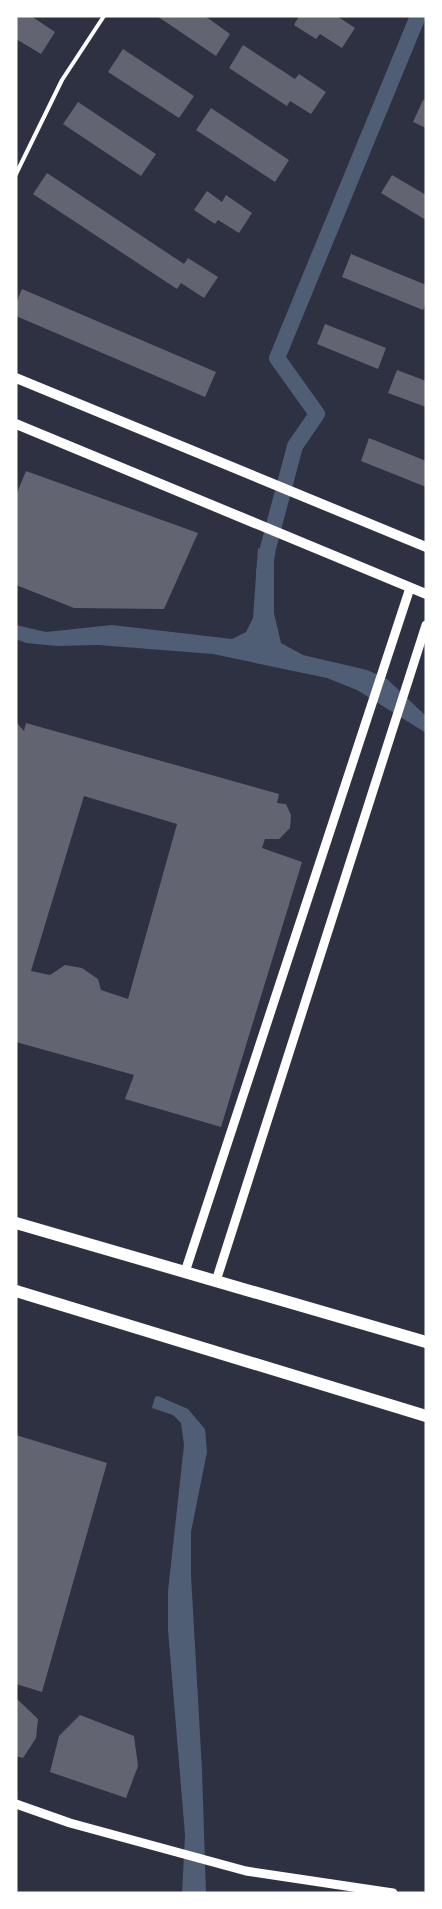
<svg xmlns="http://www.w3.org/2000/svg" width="442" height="1909" font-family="'Roboto Condensed',sans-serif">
<rect width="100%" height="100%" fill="#2d3142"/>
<path fill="#4f5d75" d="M258 548 274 553V613L281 643 303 655 367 670 387 679 426 716V733L357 690 327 678 213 654 98 645 57 646 26 643 16 639V625L46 632 112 625 232 639 246 632 253 618Z
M158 1396 188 1409 205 1429 207 1452 191 1532V1575L202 1770 206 1893H182L185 1835 168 1630V1591L184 1445 181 1423 173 1415 152 1408 155 1397Z"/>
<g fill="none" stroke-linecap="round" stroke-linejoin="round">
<path stroke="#4f5d75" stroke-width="16" d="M264 573 268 548 295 446 317 414 277 358 418 16"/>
</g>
<path fill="#626471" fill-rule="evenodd" d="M16 16H31L55 32 41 54 16 39Z
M157 16H205L230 34 216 56Z
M299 16H337L355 28 342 48 320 34 316 39 294 25Z
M243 45 295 79 299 74 326 92 311 114 290 101 287 106 229 68Z
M123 49 194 96 179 118 108 72Z
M423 100 426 101V128L413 122Z
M78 102 156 154 141 176 63 124Z
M211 108 289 160 275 182 196 130Z
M47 173 184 264 188 258 218 277 204 298 181 283 177 289 33 194Z
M392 175 426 195V220L381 193Z
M207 191 222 202 226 195 252 213 239 233 218 220 215 224 194 210Z
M351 254 426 285V304L423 310 342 277Z
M22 289 216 372 205 397 16 316V303Z
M325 324 386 348 378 369 317 344Z
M397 370 426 381V407L388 393Z
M369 438 426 461V487L361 461Z
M26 471 198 533 164 609 74 608 16 585V495Z
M16 722 24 731 26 723 279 794 277 803 286 804 291 815 290 828 279 839H265L262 848 302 862 221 1127 125 1099 134 1075 16 1042ZM84 796 177 824 128 999 101 990 98 979 82 968 65 965 50 975 31 971Z
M16 1435 107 1463 42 1692 16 1684Z
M16 1698 38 1719 36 1738 23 1758 16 1756Z
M80 1715 134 1736 138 1766 126 1798 50 1772 59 1736Z"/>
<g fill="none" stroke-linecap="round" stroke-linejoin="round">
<path stroke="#fff" stroke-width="4" d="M16 174 62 80 104 16"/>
<path stroke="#fff" stroke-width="9" d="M185 1272 410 588
M216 1281 426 625
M16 1804 70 1823 246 1871 393 1893"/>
<path stroke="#fff" stroke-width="10" d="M16 378 426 547
M16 424 426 594"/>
<path stroke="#fff" stroke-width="12" d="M16 1223 426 1342
M16 1291 426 1416"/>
</g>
<rect width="442" height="1909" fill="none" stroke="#ffffff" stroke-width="35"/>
</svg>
